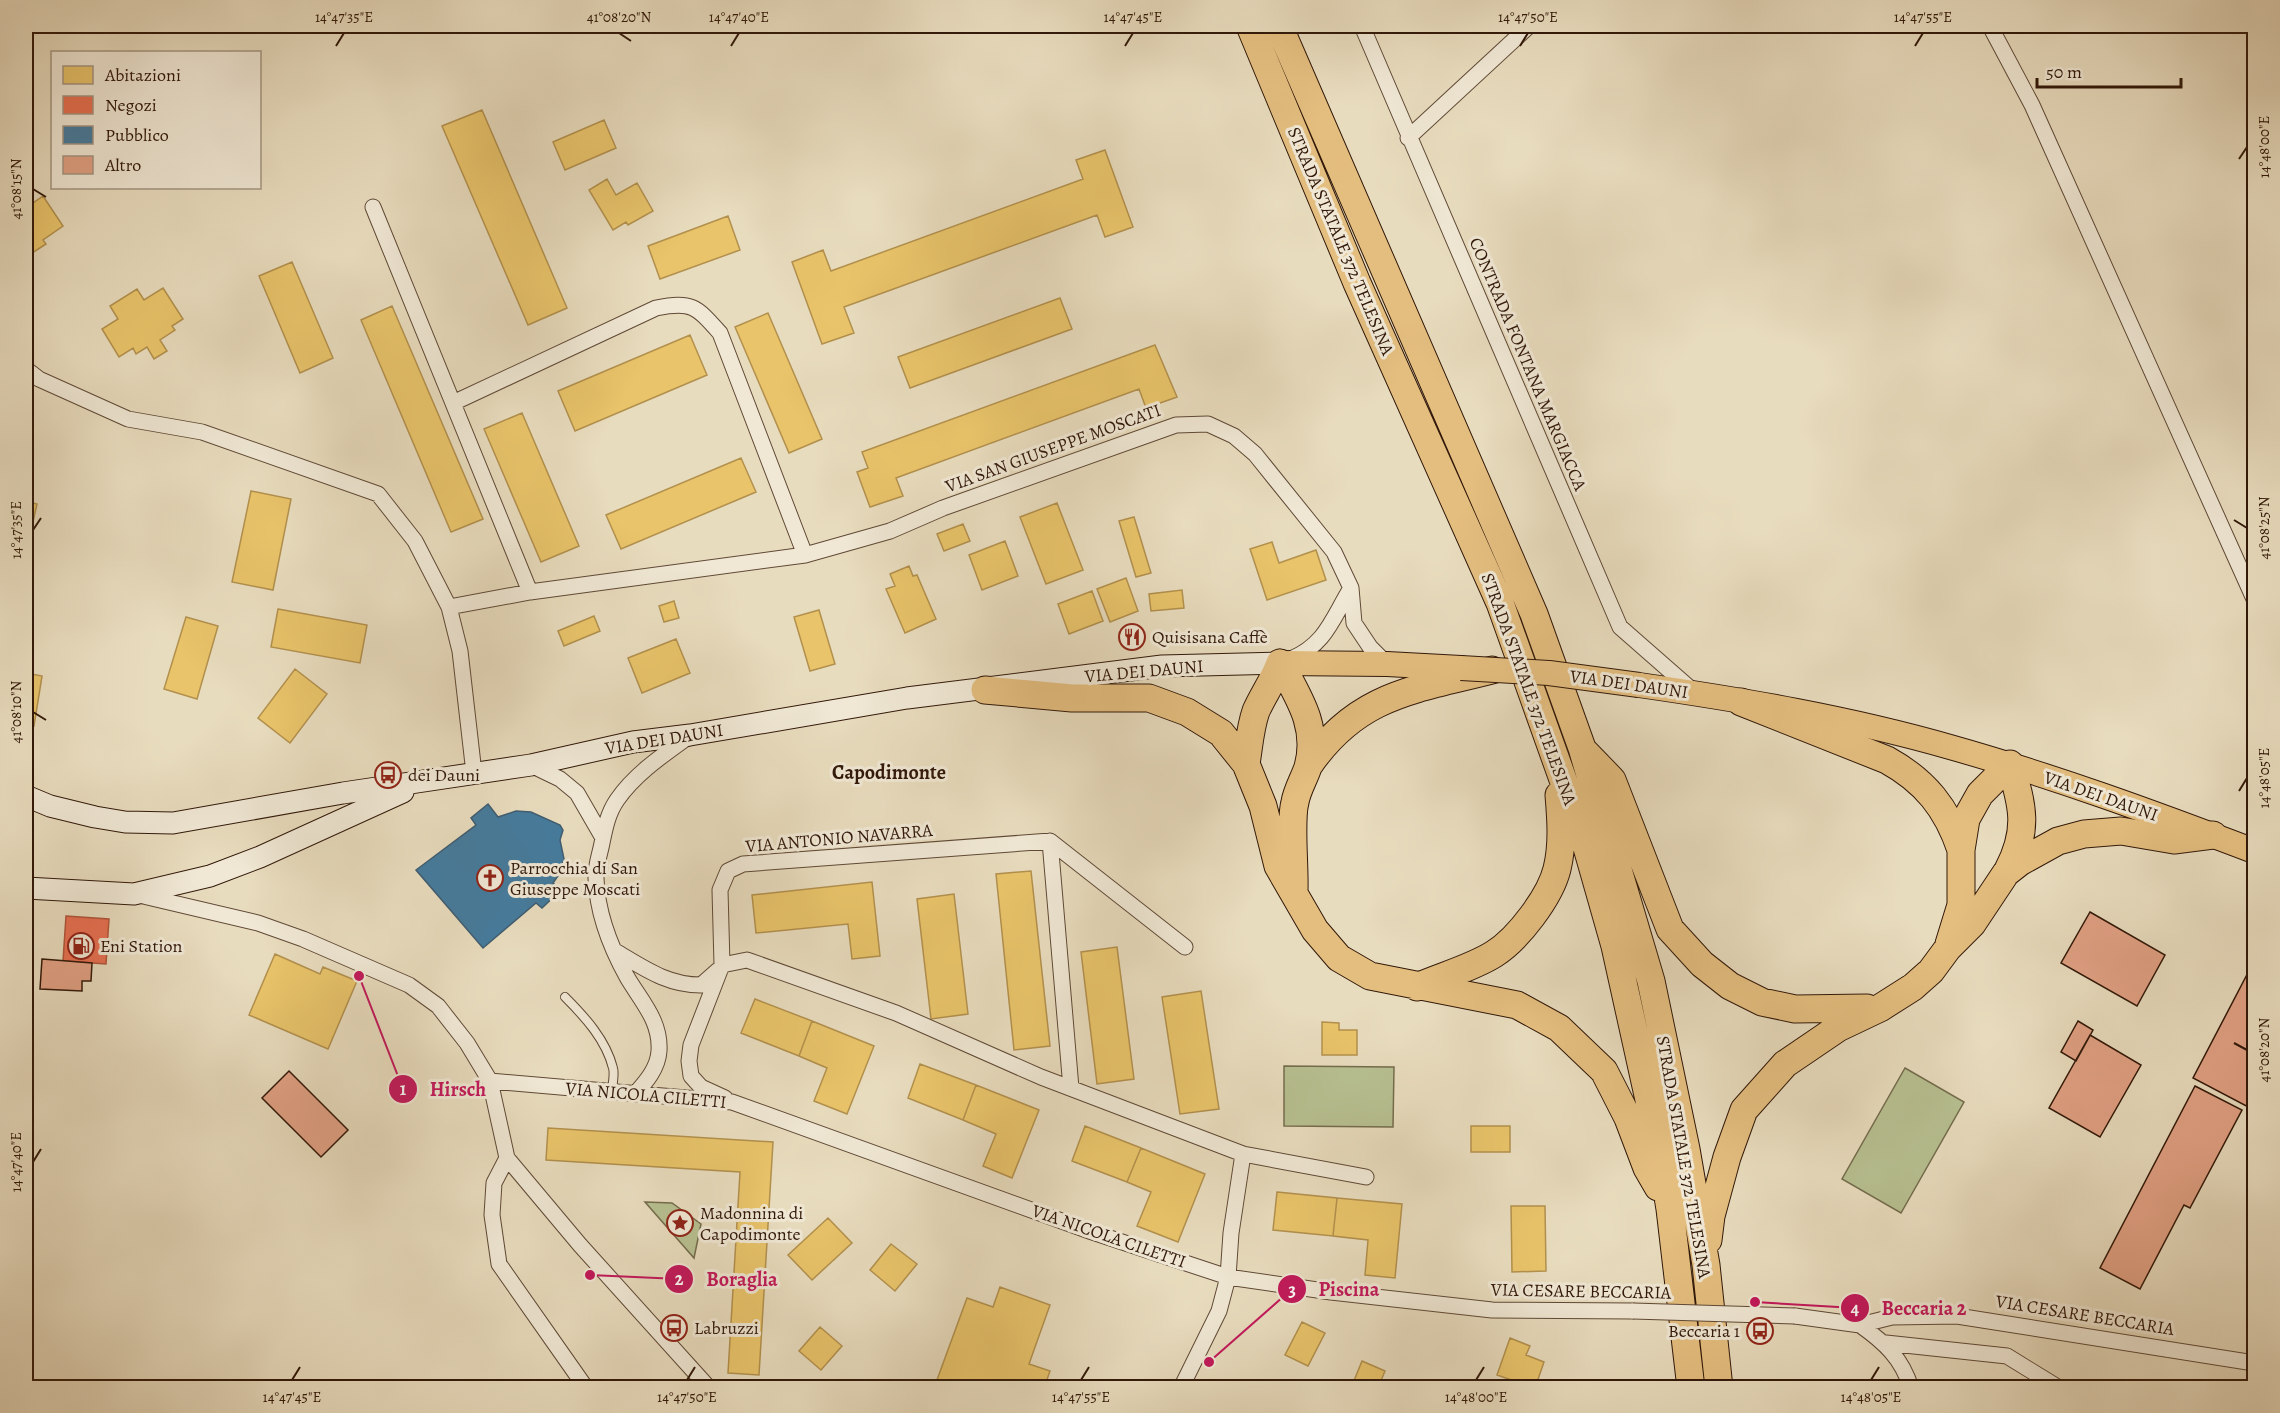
<svg xmlns="http://www.w3.org/2000/svg" width="2280" height="1413" font-family="Alegreya,serif">
<rect width="100%" height="100%" fill="#e8dcbe"/>
<filter id="stains"><feTurbulence type="fractalNoise" baseFrequency=".00333" numOctaves="4"/><feColorMatrix values="0 0 0 0 .2 0 0 0 0 .09 0 0 0 0 .02 0 0 0 .5 -.17"/></filter>
<radialGradient id="worn" r=".72"><stop offset=".6" stop-color="#630" stop-opacity="0"/><stop offset="1" stop-color="#630" stop-opacity=".3"/></radialGradient>
<path fill="#b7c091" stroke="#746c4d" stroke-width="1.5" d="M1284 1066 1394 1067 1393 1127 1284 1126Z
M1905 1068 1964 1102 1901 1213 1842 1179Z
M645 1202 672 1203 701 1224 694 1258Z"/>
<path fill="#e9c46a" stroke="#b2904d" stroke-width="1.5" d="M482 110 567 308 528 325 442 126Z
M604 120 616 148 565 170 553 142Z
M1105 150 1133 227 1105 237 1097 215 844 307 854 333 822 344 792 262 823 250 831 271 1083 179 1076 160Z
M607 179 616 195 637 183 653 211 628 225 626 222 613 230 589 190Z
M43 196 63 226 43 240 46 244 26 257V208Z
M728 216 740 250 660 279 648 246Z
M292 262 333 358 300 373 259 276Z
M163 288 183 319 172 326 175 330 160 340 167 351 154 359 147 347 136 354 133 348 119 357 102 329 118 319 110 306 137 289 144 300Z
M1060 298 1072 329 910 388 898 357Z
M392 306 483 519 451 532 361 320Z
M768 313 822 439 789 453 735 327Z
M690 335 707 375 575 431 558 391Z
M1155 345 1177 397 1146 408 1139 389 896 478 903 496 870 507 857 472 868 468 862 452Z
M522 413 579 546 541 562 484 429Z
M741 458 756 492 621 549 606 515Z
M251 491 291 499 273 590 232 582Z
M26 501 37 504 28 544H26Z
M1057 503 1083 570 1046 584 1020 517Z
M1134 517 1151 573 1136 577 1119 521Z
M963 524 970 541 944 551 937 534Z
M1005 541 1018 576 982 590 969 555Z
M1272 542 1279 563 1316 550 1326 580 1267 600 1250 549Z
M909 566 913 576 917 575 936 619 905 633 886 589 895 586 890 574Z
M1126 578 1138 611 1110 622 1097 589Z
M1182 590 1184 608 1151 611 1149 594Z
M1092 591 1103 621 1069 634 1058 604Z
M674 601 679 618 664 622 659 606Z
M278 609 367 625 360 663 271 647Z
M819 610 835 664 810 671 794 617Z
M594 616 600 631 564 646 558 631Z
M186 617 218 626 197 699 164 689Z
M676 639 690 673 642 693 628 658Z
M295 669 327 694 290 743 258 718Z
M26 673 42 676 34 726 26 724Z
M1031 871 1050 1046 1014 1050 996 874Z
M872 882 880 956 852 959 848 924 756 933 752 895Z
M954 894 968 1014 931 1019 917 899Z
M1117 947 1134 1079 1097 1084 1081 952Z
M275 954 320 974 323 967 357 981 328 1049 249 1015Z
M1201 991 1219 1109 1180 1114 1162 997Z
M755 999 812 1021 799 1056 741 1033Z
M812 1021 874 1046 847 1114 814 1101 827 1068 799 1056Z
M1322 1022 1339 1023V1030H1357V1055H1322Z
M920 1064 976 1085 963 1120 908 1098Z
M976 1085 1039 1110 1012 1178 983 1166 996 1134 963 1120Z
M1085 1126 1141 1148 1127 1182 1072 1161Z
M1471 1126H1510V1152H1471Z
M548 1128 773 1142 759 1375 728 1373 740 1172 546 1160Z
M1141 1148 1205 1174 1178 1242 1137 1226 1151 1192 1127 1182Z
M1277 1192 1337 1198 1333 1236 1273 1230Z
M1337 1198 1402 1204 1395 1278 1365 1275 1368 1240 1333 1236Z
M1511 1206H1545L1546 1271 1512 1272Z
M828 1218 852 1243 812 1280 788 1255Z
M891 1244 917 1264 895 1291 870 1270Z
M1000 1287 1050 1305 1029 1364 1050 1371 1044 1388H934L967 1298 993 1307Z
M1302 1322 1325 1333 1308 1366 1285 1355Z
M820 1327 842 1346 821 1370 799 1351Z
M1510 1338 1530 1346 1526 1355 1544 1362 1535 1388 1497 1375Z
M1362 1361 1385 1371 1378 1388H1351Z"/>
<path fill="#e76f51" stroke="#b0553b" stroke-width="1.5" d="M66 916 109 919 106 964 63 961Z"/>
<path fill="#457b9d" stroke="#3f5d71" stroke-width="1.5" d="M488 804 498 817 516 811 531 812 560 825 563 830 560 840 564 859 560 873 553 883 561 890 542 908 536 903 483 948 416 870 476 825 471 818Z"/>
<path fill="#e1a184" stroke="#311809" stroke-width="1.5" d="M2090 912 2165 955 2137 1006 2061 963Z
M42 959 92 963 91 981H82V991L40 989Z
M2252 965 2254 966V1110L2193 1078Z
M2078 1021 2093 1030 2076 1061 2061 1052Z
M2090 1035 2141 1065 2100 1137 2049 1108Z
M289 1071 348 1130 321 1157 262 1098Z
M2195 1086 2242 1110 2190 1208 2184 1205 2140 1289 2100 1268Z"/>
<g fill="none" stroke-linecap="round" stroke-linejoin="round">
<defs>
<path id="lane" d="M565 997C585 1017 606 1040 613 1068 615 1075 612 1085 612 1092"/>
<path id="street" d="M1362 26 1620 627 1693 691
M1990 26 2032 105 2254 599
M1408 138 1529 26
M373 207 530 592
M26 369 39 379 128 419 202 432 378 494 415 541 449 607 460 651 474 773
M453 403 656 308C692 301 696 306 720 333L805 555
M449 607 530 592 805 555 890 531 943 508 1176 425 1208 424 1234 436 1255 454 1334 552 1351 588 1354 623 1370 647 1387 664
M1291 659C1326 644 1332 619 1351 588
M531 765 560 779 577 793 603 838
M1050 841 1071 1088
M139 895 258 923 303 939 409 985 438 1006 467 1043 490 1081 507 1158 580 1245 709 1388
M615 951C644 968 667 985 701 985L718 970
M722 965 747 960 896 1013 1041 1077 1243 1154 1231 1233 1228 1277 1219 1311 1181 1388
M490 1081 732 1102 1092 1232 1228 1277 1331 1292 1492 1310 1633 1311
M635 1094C646 1082 658 1068 659 1051 661 1021 641 1001 627 977 611 948 597 912 596 878 595 867 600 854 602 843 605 828 608 813 617 800 635 774 663 755 688 737
M725 1098 701 1087 691 1076 689 1061 691 1045 722 965 720 890 728 871 743 864 1050 841 1185 947
M1243 1154 1366 1177
M507 1158 494 1183 492 1215 499 1264 586 1388
M1795 1316 1860 1325 1892 1317 1957 1316 2254 1363
M1860 1325C1884 1342 1902 1358 1911 1388
M1886 1343 2007 1356 2059 1388"/>
<path id="secondary" d="M26 796 50 806 95 817 125 822 173 823 343 793 531 765 633 742 690 735 907 698 1162 666 1280 663
M26 888 134 894 210 876 260 857 403 792"/>
<path id="primary" d="M1280 663 1387 664 1461 668
M1639 685C1743 700 1849 718 1950 747 2053 776 2154 813 2254 851"/>
<path id="highway" d="M1250 26 1357 283 1500 603 1586 844 1615 946 1661 1154 1670 1209 1691 1388
M1279 26 1534 614 1582 748 1651 981 1686 1149 1706 1265 1719 1388
M1280 663C1299 698 1319 727 1308 767 1304 779 1297 790 1295 802 1290 820 1295 868 1294 890
M985 690 1072 698H1149L1187 712 1221 733 1246 764 1263 806 1278 866 1315 930 1339 958 1370 976 1517 1005 1559 1028 1604 1071 1628 1118 1647 1168 1658 1187
M1741 702 1887 760C1925 781 1947 808 1961 850
M1585 752 1612 780 1670 929 1702 964 1730 986 1762 1002 1795 1009 1867 1008
M1246 764C1249 746 1250 728 1256 711 1263 695 1274 680 1280 663
M1309 765C1358 694 1414 690 1492 670
M1949 944 1961 905V850L1966 819 1980 794 2010 764C2023 806 2029 830 2008 870
M1417 987C1442 976 1472 968 1494 954 1518 939 1550 897 1557 869 1563 845 1561 819 1559 795
M1708 1240 1711 1216 1727 1157 1744 1110 1785 1064 1838 1028 1880 1008 1913 987 1931 971 1948 948 1972 924 2006 873 2020 862 2058 841 2084 834 2121 831 2174 840 2213 835"/>
</defs>
<use href="#lane" stroke="#5f4936" stroke-width="10"/>
<use href="#street" stroke="#5f4936" stroke-width="17"/>
<use href="#secondary" stroke="#311809" stroke-width="23"/>
<use href="#primary" stroke="#311809" stroke-width="26"/>
<use href="#highway" stroke="#311809" stroke-width="29"/>
<use href="#lane" stroke="#f0e8d5" stroke-width="8"/>
<use href="#street" stroke="#f0e8d5" stroke-width="15"/>
<use href="#secondary" stroke="#f0e8d5" stroke-width="21"/>
<use href="#primary" stroke="#e4be7f" stroke-width="24"/>
<use href="#highway" stroke="#e4be7f" stroke-width="27"/>
<defs>
<path id="street-bridge" d="M1633 1311 1795 1316"/>
<path id="primary-bridge" d="M1461 668 1549 673 1639 685"/>
</defs>
<use href="#street-bridge" stroke="#5f4936" stroke-width="17" stroke-linecap="butt"/>
<use href="#primary-bridge" stroke="#311809" stroke-width="26" stroke-linecap="butt"/>
<use href="#street-bridge" stroke="#f0e8d5" stroke-width="15"/>
<use href="#primary-bridge" stroke="#e4be7f" stroke-width="24"/>
</g>
<path fill="none" stroke="#311809" stroke-width="2" d="M619 33 631 41M336 46 344 33M731 46 739 33M1125 46 1133 33M1520 46 1528 33M1915 46 1923 33M2239 159 2247 147M33 189 46 197M2234 520 2247 528M33 530 41 518M33 712 46 720M2239 791 2247 778M2234 1043 2247 1050M33 1162 41 1149M292 1380 300 1367M687 1380 695 1367M1081 1380 1089 1367M1476 1380 1484 1367M1871 1380 1879 1367"/>
<defs>
<symbol id="restaurant-ring" viewBox="-11 -11 22 22"><circle r="9.5" fill="#f0e8d5" stroke="#8f2418" stroke-width="1.5"/><path d="M-5-6h1v4h1v-4h1v4h1v-4h1v5L-1.5 .5V6h-2V.5L-5-1ZM5-6V6H3V1.5H1.5Q1.5-4 5-6Z" fill="#8f2418"/></symbol>
<symbol id="bus-ring" viewBox="-11 -11 22 22"><circle r="9.5" fill="#f0e8d5" stroke="#8f2418" stroke-width="1.5"/><path d="M-5-6H5V4H4V6H2V4H-2V6H-4V4H-5ZM-3.5-4V0h7V-4ZM-3.5 1.2v1.5H-2V1.2ZM2 1.2v1.5H3.5V1.2Z" fill="#8f2418"/></symbol>
<symbol id="church-ring" viewBox="-11 -11 22 22"><circle r="9.5" fill="#f0e8d5" stroke="#8f2418" stroke-width="1.5"/><path d="M-1.2-6h2.4v3.5h3.3v2.4h-3.3V6h-2.4V-.1h-3.3v-2.4h3.3Z" fill="#8f2418"/></symbol>
<symbol id="fuel-ring" viewBox="-11 -11 22 22"><circle r="9.5" fill="#f0e8d5" stroke="#8f2418" stroke-width="1.5"/><path d="M-5.5-6h7V0h2V4h1.3V-2.5L3-4.5l.8-.8L6-3V5H2.5V1h-1V6h-7ZM-4.2-4.7v3.2H.2V-4.7Z" fill="#8f2418"/></symbol>
<symbol id="sight-ring" viewBox="-11 -11 22 22"><circle r="9.5" fill="#f0e8d5" stroke="#8f2418" stroke-width="1.5"/><path d="M0-6L1.8-2.2L6-1.7L2.9 1.2L3.7 5.4L0 3.3L-3.7 5.4L-2.9 1.2L-6-1.7L-1.8-2.2Z" fill="#8f2418"/></symbol>
</defs>
<g fill-rule="evenodd">
<use href="#restaurant-ring" x="1117" y="622" width="30" height="30"/>
<use href="#bus-ring" x="373" y="760" width="30" height="30"/>
<use href="#church-ring" x="475" y="863" width="30" height="30"/>
<use href="#fuel-ring" x="66" y="931" width="30" height="30"/>
<use href="#sight-ring" x="665" y="1208" width="30" height="30"/>
<use href="#bus-ring" x="659" y="1313" width="30" height="30"/>
<use href="#bus-ring" x="1745" y="1316" width="30" height="30"/>
</g>
<g text-anchor="middle" stroke-width="6" stroke-linejoin="round" paint-order="stroke">
<g font-size="18" fill="#311809" stroke="#f0e8d5">
<text transform="translate(1341 241) rotate(67)" y="6">STRADA STATALE 372 TELESINA</text>
<text transform="translate(1528 364) rotate(67)" y="6">CONTRADA FONTANA MARGIACCA</text>
<text transform="translate(1053 448) rotate(-20)" y="6">VIA SAN GIUSEPPE MOSCATI</text>
<text transform="translate(1144 671) rotate(-5)" y="6">VIA DEI DAUNI</text>
<text transform="translate(1629 684) rotate(8)" y="6">VIA DEI DAUNI</text>
<text transform="translate(1529 689) rotate(70)" y="6">STRADA STATALE 372 TELESINA</text>
<text transform="translate(664 739) rotate(-9)" y="6">VIA DEI DAUNI</text>
<text transform="translate(2101 796) rotate(19)" y="6">VIA DEI DAUNI</text>
<text transform="translate(839 838) rotate(-5)" y="6">VIA ANTONIO NAVARRA</text>
<text transform="translate(646 1095) rotate(5)" y="6">VIA NICOLA CILETTI</text>
<text transform="translate(1684 1157) rotate(80)" y="6">STRADA STATALE 372 TELESINA</text>
<text transform="translate(1109 1236) rotate(19)" y="6">VIA NICOLA CILETTI</text>
<text transform="translate(1581 1291) rotate(1)" y="6">VIA CESARE BECCARIA</text>
<text transform="translate(2085 1315) rotate(9)" y="6">VIA CESARE BECCARIA</text>
</g>
<g font-size="18" fill="#311809" stroke="#f0e8d5" text-anchor="start">
<text x="1152" y="643">Quisisana Caffè</text>
<text x="408" y="781">dei Dauni</text>
<text x="510" y="874">Parrocchia di San<tspan x="510" dy="21">Giuseppe Moscati</tspan></text>
<text x="100" y="952">Eni Station</text>
<text x="700" y="1219">Madonnina di<tspan x="700" dy="21">Capodimonte</tspan></text>
<text x="694" y="1334">Labruzzi</text>
<text x="1740" y="1337" text-anchor="end">Beccaria 1</text>
</g>
<g font-size="20" font-weight="bold" fill="#311809" stroke="#f0e8d5">
<text x="889" y="779">Capodimonte</text>
</g>
</g>
<path fill="none" stroke="#c2185b" stroke-width="2" d="M359 976L403 1089M590 1275L679 1279M1209 1362L1292 1289M1755 1302L1855 1308"/>
<g fill="#c2185b" stroke="#f0e8d5" stroke-width="2">
<circle cx="359" cy="976" r="6"/>
<circle cx="590" cy="1275" r="6"/>
<circle cx="1209" cy="1362" r="6"/>
<circle cx="1755" cy="1302" r="6"/>
<circle cx="403" cy="1089" r="15"/>
<circle cx="679" cy="1279" r="15"/>
<circle cx="1292" cy="1289" r="15"/>
<circle cx="1855" cy="1308" r="15"/>
</g>
<g font-size="18" text-anchor="middle" font-weight="bold" fill="#fff">
<text x="403" y="1095">1</text>
<text x="679" y="1285">2</text>
<text x="1292" y="1296">3</text>
<text x="1855" y="1314">4</text>
</g>
<g font-size="20" text-anchor="middle" font-weight="bold" fill="#c2185b" stroke="#f0e8d5" stroke-width="6" stroke-linejoin="round" paint-order="stroke">
<text x="458" y="1096">Hirsch</text>
<text x="742" y="1286">Boraglia</text>
<text x="1349" y="1296">Piscina</text>
<text x="1924" y="1315">Beccaria 2</text>
</g>
<rect width="2280" height="1413" fill="none" stroke="#e8dcbe" stroke-width="66"/>
<rect x="51" y="51" width="210" height="138" fill="#f0e8d5" stroke="#a49583" stroke-width="1.5"/>
<rect x="63" y="66" width="30" height="18" fill="#e9c46a" stroke="#a49583" stroke-width="1.5"/>
<text x="105" y="81" font-size="18" fill="#311809">Abitazioni</text>
<rect x="63" y="96" width="30" height="18" fill="#e76f51" stroke="#a49583" stroke-width="1.5"/>
<text x="105" y="111" font-size="18" fill="#311809">Negozi</text>
<rect x="63" y="126" width="30" height="18" fill="#457b9d" stroke="#a49583" stroke-width="1.5"/>
<text x="105" y="141" font-size="18" fill="#311809">Pubblico</text>
<rect x="63" y="156" width="30" height="18" fill="#e1a184" stroke="#a49583" stroke-width="1.5"/>
<text x="105" y="171" font-size="18" fill="#311809">Altro</text>
<path d="M2037 78v9h144v-9" fill="none" stroke="#311809" stroke-width="3"/>
<text x="2046" y="78" font-size="18" fill="#311809" stroke="#f0e8d5" stroke-width="4.5" paint-order="stroke">50 m</text>
<rect x="33" y="33" width="2214" height="1347" fill="none" stroke="#311809" stroke-width="2"/>
<g font-size="15" text-anchor="middle" fill="#311809">
<text x="344" y="22">14°47'35"E</text>
<text x="619" y="22">41°08'20"N</text>
<text x="739" y="22">14°47'40"E</text>
<text x="1133" y="22">14°47'45"E</text>
<text x="1528" y="22">14°47'50"E</text>
<text x="1923" y="22">14°47'55"E</text>
<text transform="translate(2264 147) rotate(-90)" y="5">14°48'00"E</text>
<text transform="translate(16 189) rotate(-90)" y="5">41°08'15"N</text>
<text transform="translate(2264 528) rotate(-90)" y="5">41°08'25"N</text>
<text transform="translate(16 530) rotate(-90)" y="5">14°47'35"E</text>
<text transform="translate(16 712) rotate(-90)" y="5">41°08'10"N</text>
<text transform="translate(2264 778) rotate(-90)" y="5">14°48'05"E</text>
<text transform="translate(2264 1050) rotate(-90)" y="5">41°08'20"N</text>
<text transform="translate(16 1162) rotate(-90)" y="5">14°47'40"E</text>
<text x="292" y="1402">14°47'45"E</text>
<text x="687" y="1402">14°47'50"E</text>
<text x="1081" y="1402">14°47'55"E</text>
<text x="1476" y="1402">14°48'00"E</text>
<text x="1871" y="1402">14°48'05"E</text>
</g>
<rect width="100%" height="100%" filter="url(#stains)"/>
<rect width="100%" height="100%" fill="url(#worn)"/>
</svg>
